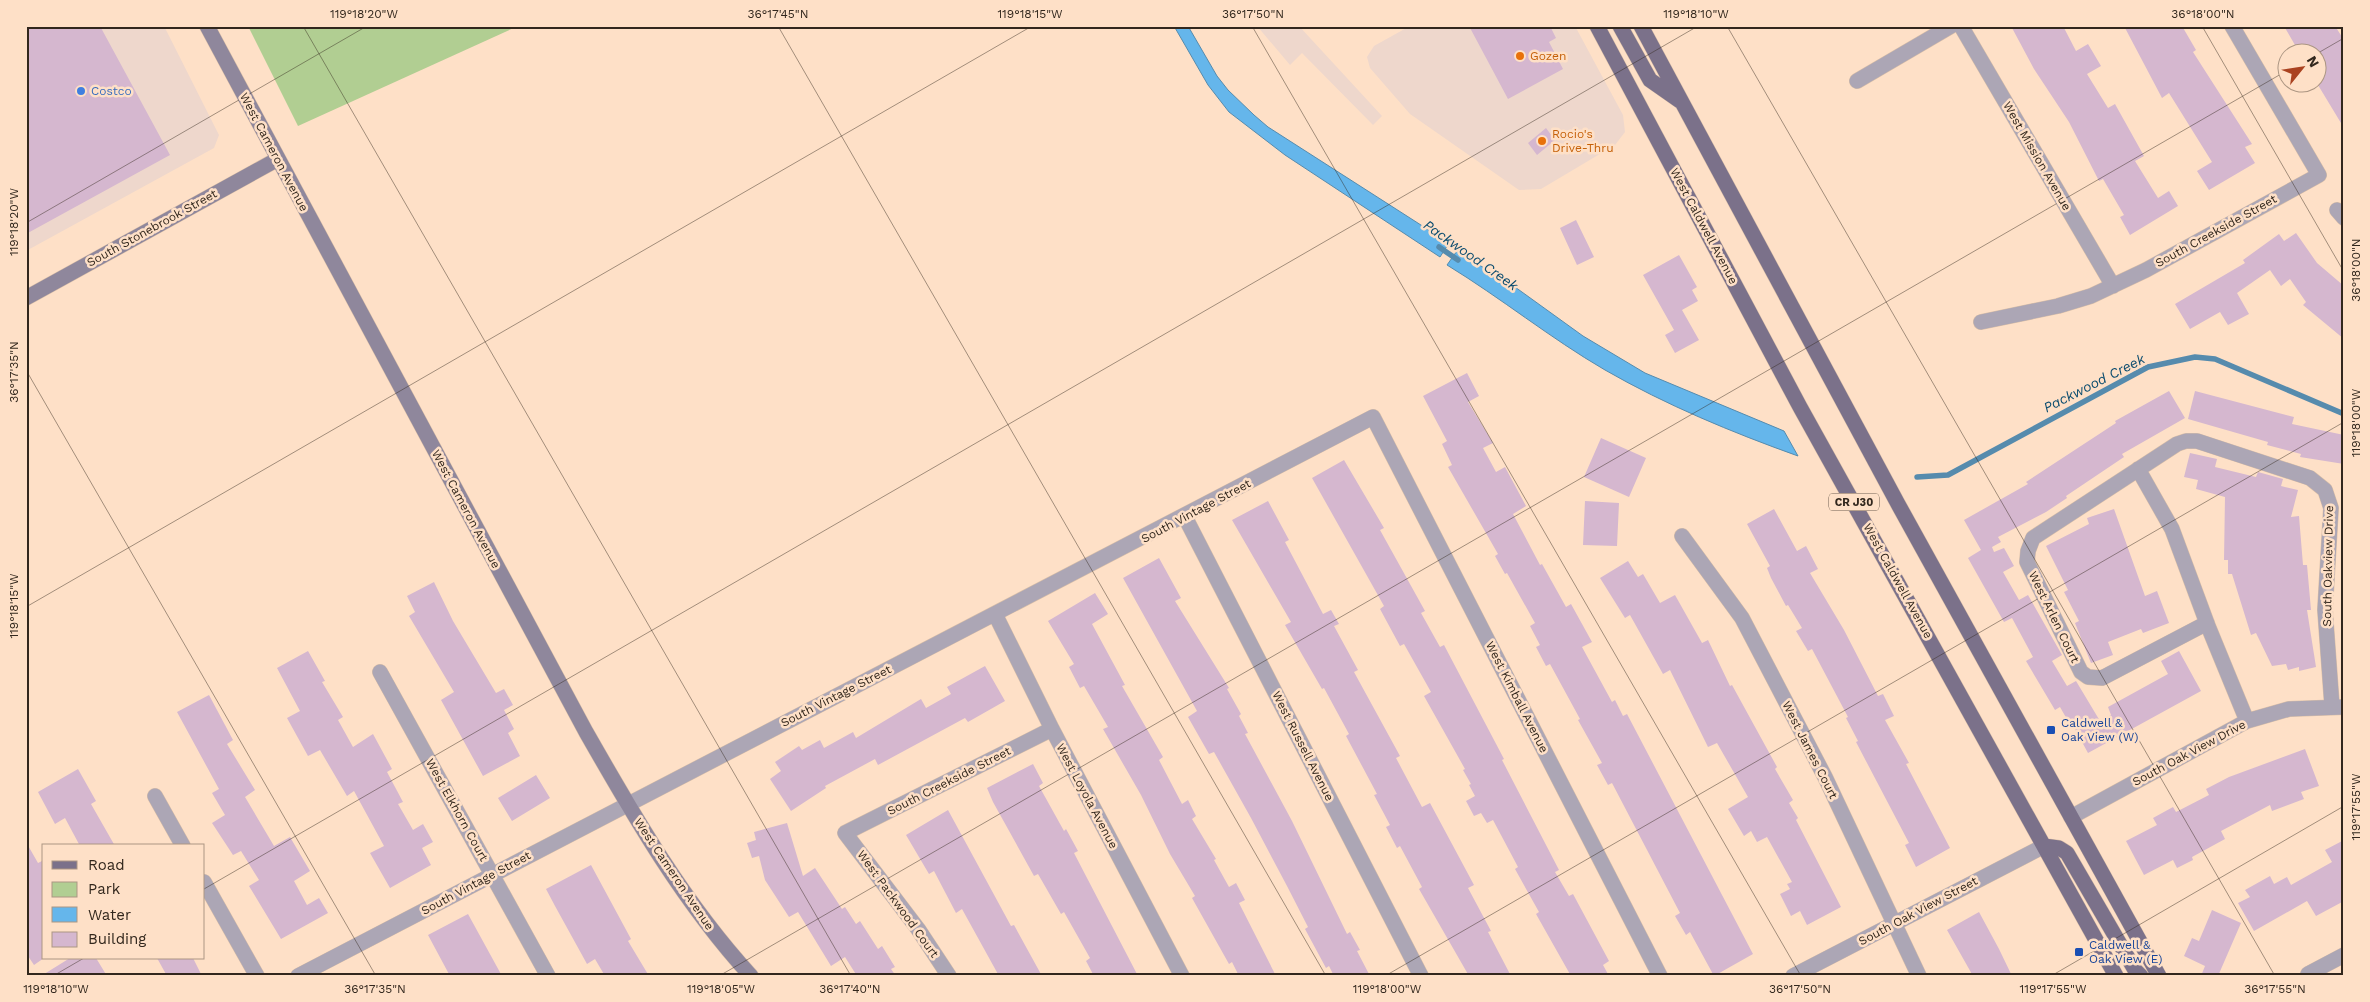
<svg xmlns="http://www.w3.org/2000/svg" width="2370" height="1002" font-family="'Work Sans',sans-serif">
<rect width="100%" height="100%" fill="#fee0c7"/>
<path fill="#eed7cc" d="M26 26H164L219 135 214 148 26 251Z
M1257 26H1299L1382 116 1373 125 1302 53 1290 65Z
M1410 26H1575L1623 115 1625 132 1615 145 1541 189 1519 190 1410 114 1370 68 1367 57 1374 46Z"/>
<path fill="#b1ce92" d="M248 26H518L298 126Z"/>
<path fill="#65b6eb" stroke="#568bad" d="M1174 26H1188L1217 76 1228 90 1254 115 1268 127 1449 243 1440 257 1285 155 1229 112 1208 85Z
M1459 248 1476 263 1515 287 1583 336 1645 373 1784 431 1798 456C1731 432 1666 405 1605 370 1550 338 1501 298 1447 265Z"/>
<g fill="none" stroke-linecap="round" stroke-linejoin="round">
<path stroke="#568bad" stroke-width="5.5" d="M1439 247 1458 260
M1917 477 1948 475 2148 367 2195 357 2215 359 2344 414"/>
</g>
<path fill="#d5b7cf" d="M26 26H100L170 155 26 234Z
M1469 26H1550L1556 38 1549 42 1563 69 1508 99Z
M2011 26H2063L2076 51 2088 44 2101 66 2087 74 2108 108 2115 104 2144 156 2135 161 2158 198 2169 191 2178 206 2130 235 2120 217 2124 215 2103 179 2099 181 2069 122 2034 69Z
M2124 26H2182L2196 50 2193 52 2252 144 2245 147 2255 163 2209 190 2197 171 2212 162 2169 93 2162 98Z
M2284 26H2335L2344 40V128L2318 85V52H2299Z
M1546 128 1555 140 1537 155 1528 143Z
M1576 220 1594 257 1577 265 1560 228Z
M2296 233 2317 263 2344 286V339L2303 305 2306 302 2290 279 2281 286 2270 270 2237 293 2249 314 2228 325 2220 312 2190 329 2175 304 2245 263 2243 260 2279 234 2284 241Z
M1679 255 1697 287 1692 290 1698 301 1682 310 1699 340 1675 353 1665 335 1674 330 1643 275Z
M1467 373 1479 396 1468 402 1493 443 1483 448 1496 472 1505 467 1526 506 1513 514 1540 565 1542 564 1566 607 1571 604 1592 642 1582 647 1612 702 1615 700 1623 716 1627 714 1753 954 1714 976 1690 932 1686 935 1675 916 1680 913 1612 783 1608 785 1597 765 1602 763 1578 720 1580 719 1550 664 1546 666 1536 647 1540 645 1530 626 1535 623 1507 573 1505 574 1495 556 1498 554 1448 467 1452 465 1442 444 1447 441 1423 396Z
M2169 391 2185 418 2122 454 2124 457 2066 496 2067 498 2046 512 1998 537 2001 542 1992 547 1994 552 2004 548 2014 566 2003 572 2019 600 2028 595 2062 655 2052 661 2067 686 2076 681 2100 721 2111 715 2108 707 2168 674 2161 661 2179 651 2201 691 2088 753 2070 720 2068 721 2060 707 2055 710 2026 661 2033 657 2012 618 2004 622 1968 558 1981 550 1964 520 2028 484 2026 482 2116 423 2115 421Z
M2195 391 2294 417 2292 424 2344 435V464L2300 457 2301 454 2267 445 2268 442 2188 419Z
M1601 438 1646 458 1629 497 1584 477Z
M2190 453 2217 459 2215 467 2256 477 2258 472 2283 479 2281 486 2298 490 2291 517 2299 516 2303 565H2307L2311 610H2307L2316 667 2299 671V667L2288 670 2286 664 2272 666 2256 633 2251 635 2232 574H2228V560H2224L2225 497 2196 489 2198 480 2184 477Z
M1344 460 1384 528 1380 530 1425 611 1421 613 1440 647 1444 645 1504 759 1502 760 1559 870 1555 872 1569 896 1573 894 1609 961 1603 965 1609 976H1571L1536 914 1539 912 1515 869 1518 867 1493 820 1487 823 1481 813 1474 816 1466 801 1475 796 1469 785 1471 784 1463 770 1465 769 1424 696 1431 692 1404 644 1400 646 1380 609 1384 606 1312 478Z
M1268 501 1289 540 1285 542 1323 614 1331 610 1339 624 1334 626 1358 670 1354 672 1400 756 1396 758 1422 807 1430 803 1474 885 1468 888 1491 931 1488 932 1511 976H1469L1419 889 1422 887 1400 846 1397 848 1386 827 1390 825 1374 795 1377 794 1346 736 1349 734 1324 688 1322 689 1285 625 1291 622 1232 520Z
M1585 501 1619 503 1617 546 1583 545Z
M1774 509 1797 551 1806 546 1818 569 1810 573 1844 630 1878 696 1883 694 1894 716 1885 720 1909 763 1906 764 1950 848 1916 867 1905 845 1909 843 1856 742 1858 741 1846 718 1848 717 1812 649 1808 651 1796 631 1802 628 1788 605 1786 606 1771 578 1767 568 1770 566 1747 524Z
M2114 509 2145 596 2157 591 2169 623 2143 633 2141 629 2108 642 2113 655 2091 663 2075 623 2079 621 2064 592 2068 590 2046 546 2089 524 2087 518Z
M1159 558 1181 598 1175 601 1229 688 1227 689 1241 714 1239 716 1248 733 1245 734 1292 821 1347 934 1350 932 1360 950 1357 951 1370 976H1334L1329 966 1326 968 1305 929 1308 927 1287 886 1251 818 1214 752 1209 754 1188 717 1197 711 1123 578Z
M1628 561 1638 577 1643 574 1660 603 1675 595 1702 643 1708 640 1730 686 1732 685 1777 767 1775 769 1793 800 1789 803 1798 818 1796 820 1841 907 1807 925 1800 911 1791 916 1780 894 1790 889 1787 884 1792 882 1767 837 1757 842 1751 831 1744 836 1728 809 1748 797 1717 743 1708 747 1670 670 1663 674 1630 615 1625 618 1600 578Z
M434 582 453 621 496 693 504 689 513 705 504 710 514 729 508 733 520 756 483 776 441 700 454 692 409 616 415 612 407 596Z
M1095 593 1108 614 1092 624 1125 685 1122 686 1163 757 1159 760 1182 804 1188 800 1196 816 1192 819 1216 859 1214 860 1229 887 1236 883 1245 900 1239 903 1276 976H1239L1232 962 1229 964 1192 898 1195 896 1170 854 1141 795 1103 729 1108 727 1084 686 1080 688 1069 667 1074 664 1048 621Z
M308 651 325 681 322 682 343 717 338 720 353 747 373 734 392 769 387 772 403 802 398 804 413 830 423 824 433 842 422 848 431 865 390 888 370 853 384 846 354 791 347 796 320 750 308 756 287 718 300 711 277 668Z
M985 666 1005 701 968 722 965 718 878 765 875 759 825 786 826 788 791 811 770 779 781 771 775 762 799 746 802 750 820 740 824 748 853 732 856 738 921 699 926 708 951 694 947 687Z
M209 695 233 740 227 744 255 790 245 797 274 846 290 837 310 871 294 881 307 905 319 898 328 913 281 939 249 886 259 880 241 851 233 855 212 823 225 815 212 793 219 789 177 712Z
M2305 749 2319 786 2301 792 2304 799 2272 811 2270 805 2221 831 2225 839 2192 857 2193 860 2177 868 2173 860 2144 875 2126 841 2157 825 2153 818 2173 807 2176 812 2209 795 2206 789 2229 777Z
M1033 764 1043 783 1039 786 1064 831 1066 829 1078 851 1074 853 1138 976H1094L1086 961 1090 958 1064 912 1061 914 1038 874 1034 876 993 802 987 788Z
M78 769 96 801 91 804 115 846H80L65 818 55 824 38 792Z
M536 775 550 798 512 821 498 798Z
M948 810 1011 926 1014 925 1042 976H999L962 909 956 913 934 871 929 874 906 835Z
M787 823 803 876 815 868 842 909 845 907 856 924 860 921 878 949 882 946 895 967 891 969 896 976H857L845 957 831 966 798 912 789 917 765 880 759 856 752 858 747 843 756 840 754 832Z
M2344 840V901L2316 916 2307 901 2254 931 2238 903 2250 897 2245 890 2270 876 2274 884 2287 877 2291 885 2332 862 2325 850Z
M26 842 38 863 44 860V958L34 965 26 953Z
M591 865 631 939 628 941 649 976H605L595 959 587 964 555 906 546 889Z
M2212 910 2241 923 2218 976H2201L2205 966 2184 956 2192 938 2199 941Z
M1979 912 1999 949 2012 976H1973L1947 930Z
M468 914 502 976H450L428 935Z
M70 958H96L107 976H41Z
M157 958H193L202 976H167Z"/>
<g fill="none" stroke-linecap="round" stroke-linejoin="round">
<defs>
<path id="street" d="M1961 26 2113 286
M1857 81 1951 26
M2337 210 2344 218
M1981 322 2058 306 2091 296 2146 270 2319 175 2232 26
M2138 469 2172 529 2208 626 2247 721
M1185 517 1421 976
M1682 536 1742 618 1825 777 1919 976
M995 614 1052 729 1182 976
M2207 623 2102 678 2088 677 2081 672 2027 562 2028 551 2033 538 2177 444 2186 441H2197L2310 478 2325 490 2331 508 2325 610 2332 706
M380 672 548 976
M155 796 183 846
M2071 817 2247 721 2289 709 2344 707
M204 882 257 976
M2308 974 2344 955
M298 976 1373 417 1660 976
M949 976 918 929 845 833 1052 729
M1793 976 2044 846"/>
<path id="secondary" d="M207 26 586 732C635 818 684 903 751 976
M26 298 278 159"/>
<path id="primary" d="M1597 26 1800 407 2116 976
M1620 26 1650 80 1680 101
M1641 26 1898 504 2159 976
M2044 846 2059 848 2067 853 2135 970 2141 976"/>
</defs>
<use href="#street" stroke="#d9bfa8" stroke-width="16"/>
<use href="#secondary" stroke="#d9bfa8" stroke-width="16"/>
<use href="#primary" stroke="#d9bfa8" stroke-width="16"/>
<use href="#street" stroke="#aca6b5" stroke-width="15"/>
<use href="#secondary" stroke="#8f879c" stroke-width="15"/>
<use href="#primary" stroke="#7b718a" stroke-width="15"/>
</g>
<path fill="none" stroke="#32271d" stroke-width="1" stroke-opacity="0.45" d="M303 26 851 976M778 26 1326 976M1252 26 1801 976M1727 26 2275 976M2202 26 2344 272M2318 53 2344 38M26 223 367 26M26 370 376 976M26 607 1032 26M204 889 1698 26M53 976 84 958M719 976 2288 70M1385 976 2344 422M2051 976 2344 806"/>
<g fill="#e8710a" stroke="#fee0c7" stroke-width="2">
<circle cx="1520" cy="56" r="5"/>
<circle cx="1542" cy="141" r="5"/>
</g>
<circle fill="#3f7fe0" stroke="#fee0c7" stroke-width="2" cx="81" cy="91" r="5"/>
<g fill="#1a4fb4" stroke="#fee0c7" stroke-width="2">
<rect x="2046" y="725" width="10" height="10" rx="2.5"/>
<rect x="2074" y="947" width="10" height="10" rx="2.5"/>
</g>
<g text-anchor="middle" stroke-width="5" stroke-linejoin="round" paint-order="stroke">
<rect fill="#fee0c7" stroke="#6f5e50" stroke-width="1" x="1829" y="493.5" width="50" height="17" rx="4"/>
<g font-size="11" font-weight="bold" fill="#32271d">
<text x="1854" y="506">CR J30</text>
</g>
<g font-size="12" fill="#c56008" stroke="#fee0c7" text-anchor="start">
<text x="1530" y="60">Gozen</text>
<text x="1552" y="138">Rocio's<tspan x="1552" dy="14">Drive-Thru</tspan></text>
</g>
<g font-size="12" fill="#366cbe" stroke="#fee0c7" text-anchor="start">
<text x="91" y="95">Costco</text>
</g>
<g font-size="12" fill="#32271d" stroke="#fee0c7">
<text transform="translate(274 152) rotate(62)" y="4">West Cameron Avenue</text>
<text transform="translate(2037 156) rotate(60)" y="4">West Mission Avenue</text>
<text transform="translate(1704 226) rotate(62)" y="4">West Caldwell Avenue</text>
<text transform="translate(152 228) rotate(-29)" y="4">South Stonebrook Street</text>
<text transform="translate(2216 231) rotate(-29)" y="4">South Creekside Street</text>
<text transform="translate(466 509) rotate(62)" y="4">West Cameron Avenue</text>
<text transform="translate(1196 511) rotate(-28)" y="4">South Vintage Street</text>
<text transform="translate(2328 566) rotate(-89)" y="4">South Oakview Drive</text>
<text transform="translate(1898 581) rotate(61)" y="4">West Caldwell Avenue</text>
<text transform="translate(2054 617) rotate(64)" y="4">West Arlen Court</text>
<text transform="translate(836 696) rotate(-27)" y="4">South Vintage Street</text>
<text transform="translate(1517 697) rotate(63)" y="4">West Kimball Avenue</text>
<text transform="translate(1303 746) rotate(63)" y="4">West Russell Avenue</text>
<text transform="translate(1810 750) rotate(63)" y="4">West James Court</text>
<text transform="translate(2189 753) rotate(-28)" y="4">South Oak View Drive</text>
<text transform="translate(949 781) rotate(-27)" y="4">South Creekside Street</text>
<text transform="translate(1087 796) rotate(62)" y="4">West Loyola Avenue</text>
<text transform="translate(457 810) rotate(61)" y="4">West Elkhorn Court</text>
<text transform="translate(674 874) rotate(56)" y="4">West Cameron Avenue</text>
<text transform="translate(476 883) rotate(-28)" y="4">South Vintage Street</text>
<text transform="translate(898 904) rotate(54)" y="4">West Packwood Court</text>
<text transform="translate(1918 911) rotate(-28)" y="4">South Oak View Street</text>
</g>
<g font-size="12" fill="#164399" stroke="#fee0c7" text-anchor="start">
<text x="2061" y="727">Caldwell &amp;<tspan x="2061" dy="14">Oak View (W)</tspan></text>
<text x="2089" y="949">Caldwell &amp;<tspan x="2089" dy="14">Oak View (E)</tspan></text>
</g>
<g font-size="14" font-style="italic" fill="#0b4c6f" stroke="#fee0c7">
<text transform="translate(1471 255) rotate(35)" y="5">Packwood Creek</text>
<text transform="translate(2094 383) rotate(-27)" y="5">Packwood Creek</text>
</g>
</g>
<rect width="2370" height="1002" fill="none" stroke="#fee0c7" stroke-width="55"/>
<rect x="42" y="844" width="162" height="115" fill="#fee0c7" stroke="#ac9683"/>
<rect x="52" y="861" width="25" height="8" fill="#7b718a" stroke="#ac9683"/>
<text x="88" y="870" font-size="15" fill="#32271d">Road</text>
<rect x="52" y="882" width="25" height="15" fill="#b1ce92" stroke="#ac9683"/>
<text x="88" y="894" font-size="15" fill="#32271d">Park</text>
<rect x="52" y="907" width="25" height="15" fill="#65b6eb" stroke="#ac9683"/>
<text x="88" y="920" font-size="15" fill="#32271d">Water</text>
<rect x="52" y="932" width="25" height="15" fill="#d5b7cf" stroke="#ac9683"/>
<text x="88" y="944" font-size="15" fill="#32271d">Building</text>
<g transform="translate(2302 68) rotate(60)"><circle r="24" fill="#fee0c7" stroke="#ac9683"/>
<path d="M0-4L9 19L0 12L-9 19Z" fill="#aa4220"/>
<text y="-8" font-size="14" font-weight="bold" text-anchor="middle" fill="#32271d">N</text>
</g>
<rect x="28" y="28" width="2314" height="946" fill="none" stroke="#32271d" stroke-width="2"/>
<g font-size="12" text-anchor="middle" fill="#32271d">
<text x="364" y="18">119°18'20"W</text>
<text x="778" y="18">36°17'45"N</text>
<text x="1030" y="18">119°18'15"W</text>
<text x="1253" y="18">36°17'50"N</text>
<text x="1696" y="18">119°18'10"W</text>
<text x="2203" y="18">36°18'00"N</text>
<text transform="translate(14 222) rotate(-90)" y="4">119°18'20"W</text>
<text transform="translate(2356 270) rotate(-90)" y="4">36°18'00"N</text>
<text transform="translate(14 372) rotate(-90)" y="4">36°17'35"N</text>
<text transform="translate(2356 423) rotate(-90)" y="4">119°18'00"W</text>
<text transform="translate(14 606) rotate(-90)" y="4">119°18'15"W</text>
<text transform="translate(2356 807) rotate(-90)" y="4">119°17'55"W</text>
<text x="56" y="993">119°18'10"W</text>
<text x="375" y="993">36°17'35"N</text>
<text x="721" y="993">119°18'05"W</text>
<text x="850" y="993">36°17'40"N</text>
<text x="1387" y="993">119°18'00"W</text>
<text x="1800" y="993">36°17'50"N</text>
<text x="2053" y="993">119°17'55"W</text>
<text x="2275" y="993">36°17'55"N</text>
</g>
</svg>
